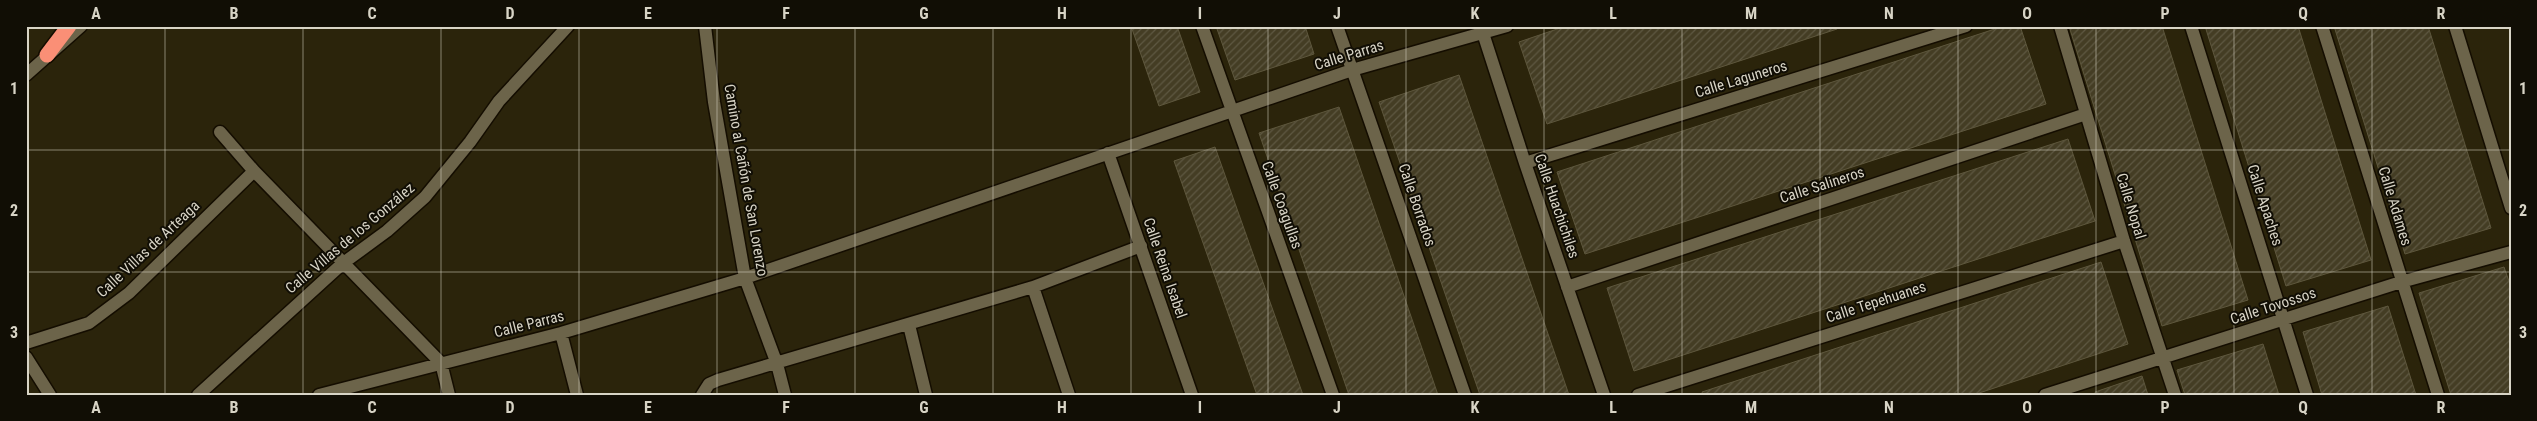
<svg xmlns="http://www.w3.org/2000/svg" width="2537" height="421" font-family="'Roboto Condensed',sans-serif">
<defs>
<pattern id="building-hatch" width="6" height="6" patternUnits="userSpaceOnUse" patternTransform="scale(1.25)"><rect width="6" height="6" fill="#443d24"/><path d="M-1 1l2-2M0 6l6-6M5 7l2-2" fill="none" stroke="#5e5842"/></pattern>
</defs>
<rect width="100%" height="100%" fill="#2b240b"/>
<path fill="url(#building-hatch)" stroke="#5e573d" d="M1131 26H1177L1200 92 1159 106Z
M1216 26H1305L1314 54 1235 80Z
M1566 26H1836L1837 29 1547 124 1519 42Z
M2004 26H2020L2046 104 1585 254 1557 172Z
M2069 26H2162L2248 300 2162 326Z
M2205 26H2298L2371 260 2286 286Z
M2334 26H2428L2491 228 2405 254Z
M1459 75 1569 395H1480L1379 102Z
M1339 107 1438 395H1349L1259 133Z
M2068 139 2095 221 1634 371 1607 288Z
M1215 147 1303 395H1257L1174 161Z
M2101 262 2128 344 1973 395H1703L1702 392Z
M2504 267 2511 287V395H2451L2419 293Z
M2388 306 2416 395H2322L2303 332Z
M2263 344 2279 395H2185L2177 370Z
M2142 376 2148 395H2096L2095 392Z"/>
<g fill="none" stroke-linecap="round" stroke-linejoin="round">
<defs>
<path id="minor" d="M705 26 714 102 745 278 777 364 785 395
M1202 26 1333 395
M1337 26 1465 395
M2060 26 2124 241 2175 395
M2191 26 2307 395
M2322 26 2438 395
M2455 26 2511 208
M1481 27 1525 163 1604 395
M26 75 81 26
M220 132 254 171 441 363 449 395
M1108 153 1192 395
M1525 163 1966 26
M1033 287 1069 395
M1567 287 2086 114
M909 325 926 395
M561 333 577 395
M26 343 89 323 129 293 254 171
M26 357 50 395
M198 395 342 264 387 231 425 197 470 142 499 101 568 26
M319 395 561 333 745 278 1352 70 1507 26
M702 395 709 384 718 380 1033 287 1141 246
M1638 395 2124 241
M2045 395 2401 282 2511 252"/>
<path id="highway" d="M47 55 69 26"/>
</defs>
<use href="#minor" stroke="#140d00" stroke-width="15"/>
<use href="#highway" stroke="#140d00" stroke-width="18"/>
<use href="#minor" stroke="#6c644a" stroke-width="12"/>
<use href="#highway" stroke="#fa8f76" stroke-width="15"/>
</g>
<path fill="none" stroke="#d8d4c6" stroke-width="1" stroke-opacity="0.55" d="M165 26V395M303 26V395M441 26V395M579 26V395M717 26V395M855 26V395M993 26V395M1131 26V395M1268 26V395M1406 26V395M1544 26V395M1682 26V395M1820 26V395M1958 26V395M2096 26V395M2234 26V395M2372 26V395M26 150H2511M26 272H2511"/>
<g text-anchor="middle" stroke-width="4" stroke-linejoin="round" paint-order="stroke">
<g font-size="15" fill="#d8d4c6" stroke="#110e05">
<text transform="translate(1349 55) rotate(-17)" y="5">Calle Parras</text>
<text transform="translate(1741 79) rotate(-17)" y="5">Calle Laguneros</text>
<text transform="translate(746 180) rotate(80)" y="5">Camino al Cañón de San Lorenzo</text>
<text transform="translate(1822 185) rotate(-18)" y="5">Calle Salineros</text>
<text transform="translate(1282 205) rotate(70)" y="5">Calle Coagullas</text>
<text transform="translate(1417 205) rotate(71)" y="5">Calle Borrados</text>
<text transform="translate(2265 205) rotate(72)" y="5">Calle Apaches</text>
<text transform="translate(1557 206) rotate(71)" y="5">Calle Huachichiles</text>
<text transform="translate(2131 206) rotate(73)" y="5">Calle Nopal</text>
<text transform="translate(2395 206) rotate(73)" y="5">Calle Adames</text>
<text transform="translate(350 238) rotate(-40)" y="5">Calle Villas de los González</text>
<text transform="translate(148 249) rotate(-43)" y="5">Calle Villas de Arteaga</text>
<text transform="translate(1165 268) rotate(71)" y="5">Calle Reina Isabel</text>
<text transform="translate(1876 302) rotate(-18)" y="5">Calle Tepehuanes</text>
<text transform="translate(2273 306) rotate(-18)" y="5">Calle Tovossos</text>
<text transform="translate(529 324) rotate(-14)" y="5">Calle Parras</text>
</g>
</g>
<rect width="2537" height="421" fill="none" stroke="#110e05" stroke-width="55"/>
<rect x="28" y="28" width="2482" height="366" fill="none" stroke="#d8d4c6" stroke-width="2"/>
<g font-size="16" text-anchor="middle" font-weight="bold" fill="#d8d4c6">
<text x="96" y="19">A</text>
<text x="234" y="19">B</text>
<text x="372" y="19">C</text>
<text x="510" y="19">D</text>
<text x="648" y="19">E</text>
<text x="786" y="19">F</text>
<text x="924" y="19">G</text>
<text x="1062" y="19">H</text>
<text x="1200" y="19">I</text>
<text x="1337" y="19">J</text>
<text x="1475" y="19">K</text>
<text x="1613" y="19">L</text>
<text x="1751" y="19">M</text>
<text x="1889" y="19">N</text>
<text x="2027" y="19">O</text>
<text x="2165" y="19">P</text>
<text x="2303" y="19">Q</text>
<text x="2441" y="19">R</text>
<text x="14" y="94">1</text>
<text x="2523" y="94">1</text>
<text x="14" y="216">2</text>
<text x="2523" y="216">2</text>
<text x="14" y="338">3</text>
<text x="2523" y="338">3</text>
<text x="96" y="413">A</text>
<text x="234" y="413">B</text>
<text x="372" y="413">C</text>
<text x="510" y="413">D</text>
<text x="648" y="413">E</text>
<text x="786" y="413">F</text>
<text x="924" y="413">G</text>
<text x="1062" y="413">H</text>
<text x="1200" y="413">I</text>
<text x="1337" y="413">J</text>
<text x="1475" y="413">K</text>
<text x="1613" y="413">L</text>
<text x="1751" y="413">M</text>
<text x="1889" y="413">N</text>
<text x="2027" y="413">O</text>
<text x="2165" y="413">P</text>
<text x="2303" y="413">Q</text>
<text x="2441" y="413">R</text>
</g>
</svg>
